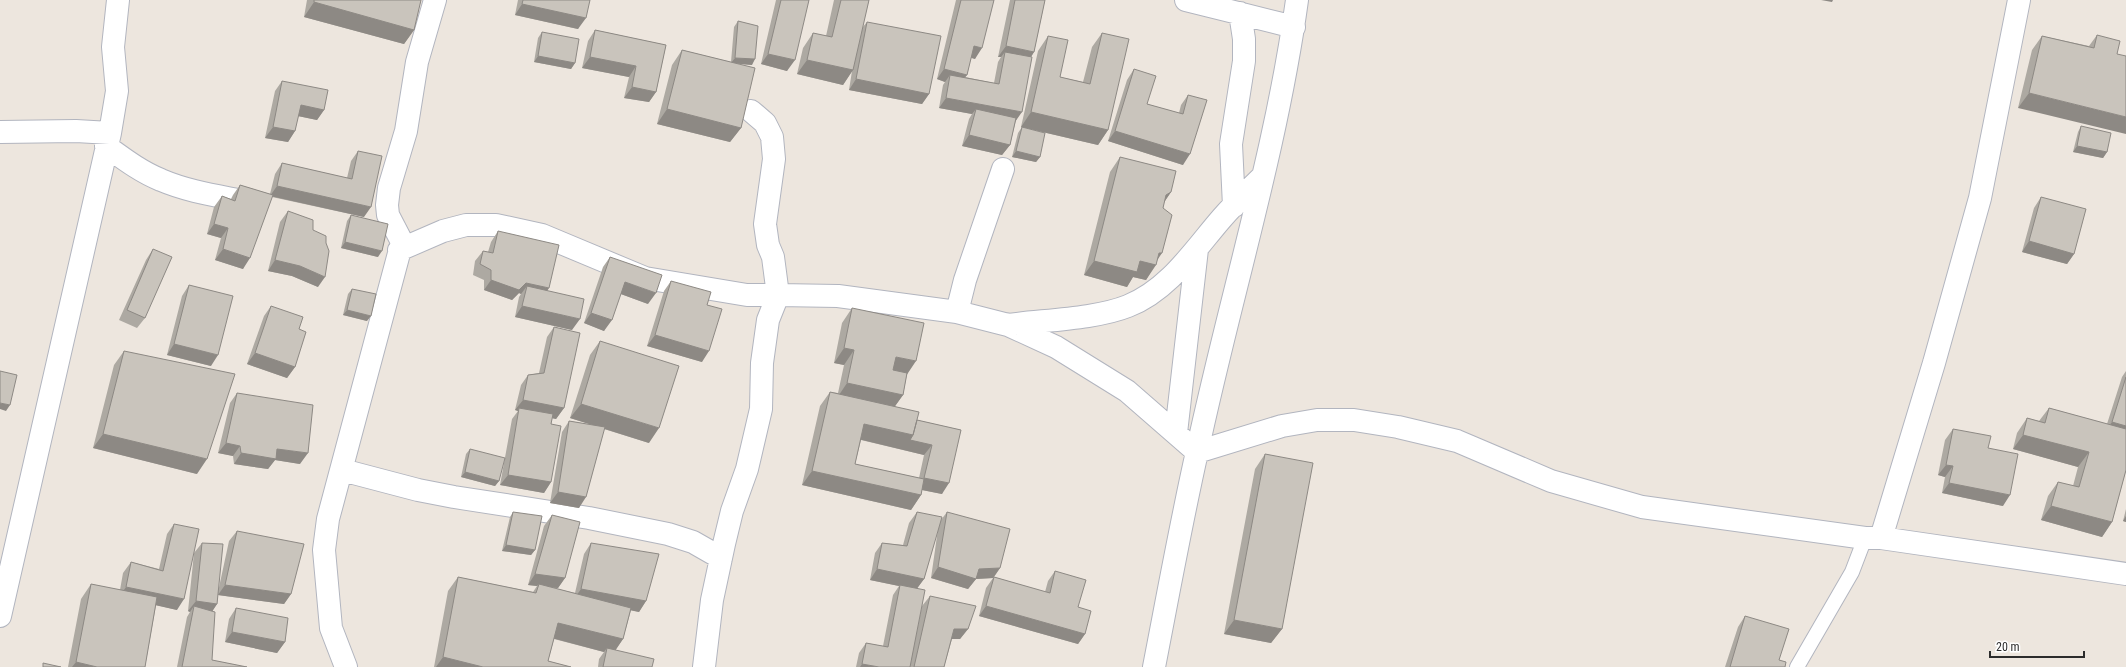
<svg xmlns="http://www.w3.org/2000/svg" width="2126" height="667" font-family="'Roboto Condensed',sans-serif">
<rect width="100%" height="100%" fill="#ede6de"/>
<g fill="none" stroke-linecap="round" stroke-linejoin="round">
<defs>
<path id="service" d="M1797 667 1852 572 1865 538"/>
<path id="minor" d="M1186 0 1294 27
M0 132 76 131 110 133
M106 146C124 159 141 172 161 180 189 192 219 196 248 202
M1234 206 1231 144 1244 61V39L1240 13
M399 250 443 231 466 225H496L542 235 645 278 747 295H778L773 257 768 245 765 224 774 159 772 137 765 123 751 111
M957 312 965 280 1003 169
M1008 325C1043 320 1096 319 1128 306 1169 290 1195 249 1222 218 1235 203 1249 190 1263 176
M1176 433 1197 249
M342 470 418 490 454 497 589 518 668 534 693 542 721 558
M1881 538 1934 363 1980 198 2019 0
M0 616 110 133 117 91 113 47 118 0
M346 667 331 628 324 550 328 519 402 242 388 215 387 205 389 188 406 131 417 62 435 0
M704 667 712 600 724 544 732 511 747 469 761 409 762 363 768 320 778 295 838 296 957 312 1008 325 1056 347 1127 391 1197 452 1282 426 1317 420H1354L1398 427 1457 441 1551 481 1642 507 1865 538H1881L2126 574
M1154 667C1168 595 1181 523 1197 452 1229 301 1276 153 1297 0"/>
</defs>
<use href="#service" stroke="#b2b5bf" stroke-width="16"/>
<use href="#minor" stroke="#b2b5bf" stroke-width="24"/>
<use href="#service" stroke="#fff" stroke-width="14"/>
<use href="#minor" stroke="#fff" stroke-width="22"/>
</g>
<path fill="#ada9a2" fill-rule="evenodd" d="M307 0H421L414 30 404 44 304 17Z
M518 0H590L578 29 515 15Z
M776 0H809L787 71 761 64Z
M834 0H869L862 28 867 22 929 94 922 104 849 90 852 71 843 85 797 74 803 48 813 33 826 36Z
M956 0H994L975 59 971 58 967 75 965 77 994 83 998 62 1001 57H998L1010 0H1045L1034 52 1031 57 1010 145 1002 155 962 146 969 119 972 114 939 108 943 85 945 82 937 79Z
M738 21 752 65 739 64 741 128 730 142 657 124 672 65 682 50 731 62 734 27Z
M595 30 666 45 656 92 649 102 624 98 629 77 582 68 588 41Z
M542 32 575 63 571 69 534 62 538 38Z
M1102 33 1108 130 1098 145 1021 127 1038 51 1048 36 1060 77 1083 82 1092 47Z
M2097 35 2117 54 2018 108 2032 50 2042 36 2089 46Z
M1134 69 1147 104 1179 113 1181 105 1188 95 1183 165 1108 141 1127 80Z
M282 81 324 110 317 120 298 116 295 131 288 142 265 138 275 91Z
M2081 126 2107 152 2103 158 2073 152 2078 132Z
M1022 127 1040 157 1036 162 1012 157 1018 133Z
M358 151 364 217 272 197 243 269 215 260 221 238 207 234 214 207 222 196 231 199 233 195 240 185 270 194 275 174 282 163 347 178 351 161Z
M1120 157 1171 192 1164 202 1163 208 1157 261 1146 280 1133 277 1127 287 1084 275 1110 172Z
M2041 197 2074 254 2067 264 2022 252 2034 208Z
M288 211 313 230 318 287 292 276 268 271 280 222Z
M351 215 378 257 341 248 347 221Z
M498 231 547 291 572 330 515 317 519 297 521 294 519 293 512 300 484 290V280L473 275 475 261 483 251 488 252 491 242Z
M153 249 145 318 137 328 119 320 146 260Z
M610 257 648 304 621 294 604 331 584 323 603 267Z
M671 281 707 305 702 362 647 346 664 291Z
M189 285 211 366 167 355 182 296Z
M352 289 367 321 343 315 348 294Z
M271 306 299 329 295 367 287 378 247 364 264 316Z
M852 308 907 374 903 395 895 406 917 420 961 430 942 494 922 490 921 495 911 510 802 485 820 406 830 392 838 393 844 365 834 363 842 323ZM861 440 924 455 919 478 855 464Z
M554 327 564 408 556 419 552 418 551 424V482L544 493 500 485 512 419 518 411 515 410 521 385 528 375 539 373 547 337Z
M600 341 649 443 604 429 579 508 550 503 562 432 569 421 593 425 570 418 590 355Z
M124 351 197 474 93 448 114 365Z
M2126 371V470L2112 522 2102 537 2041 520 2048 496 2058 482 2073 486 2078 467 2013 449 2017 433 2027 418 2039 421 2049 408 2107 424 2122 377Z
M237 393 300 464 275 460 268 469 234 464 233 456 218 453 230 403Z
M1953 429 1988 448 2003 506 1942 493 1945 477 1938 475 1945 440Z
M470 449 499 481 495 486 461 477 466 454Z
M1265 454 1282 629 1271 643 1224 634 1255 469Z
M2126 509V522L2123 521Z
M513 512 535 550 531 555 502 551 510 517Z
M917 512 941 520 947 512 1000 568 994 577 1045 592 1048 581 1055 571 1078 607 1085 634 1078 644 979 616 986 588 993 578 976 579 968 589 931 578 938 529 924 579 917 588 918 625 922 606 930 596 968 629 960 639H952L944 667H856L859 653 866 643 883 646 893 595 899 586 870 580 875 553 882 543 903 545 909 523Z
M552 515 565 578 558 588H553L575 593 584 554 591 543 646 601 639 612 631 610 623 639 615 650 652 667H598L599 659 604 652 554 639 548 661 571 667H434L448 591 458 577 533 592 537 586 528 585 544 526Z
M174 524 177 610 156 605 145 667H68L81 599 91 584 120 590 123 573 131 562 159 569 167 534Z
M237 531 291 594 284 604 218 595 217 604 212 611V660L247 667H177L187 617 190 612 188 611 194 553 202 543 218 592 229 541Z
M236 608 285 642 277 653 225 642 229 619Z
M1745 616 1779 660 1785 667H1725L1738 627Z"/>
<path fill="#8d8984" d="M1821 0H1833L1832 2Z
M314 2 414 30 404 44 304 17Z
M522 4 586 18 578 29 515 15Z
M974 46 982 48 975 59 967 56Z
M1006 46 1034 52 1027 63 1005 52 1001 57H998Z
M768 54 795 60 787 71 761 64Z
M538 56 575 63 571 69 534 62Z
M590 57 636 66 629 77 582 68Z
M735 58 755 59 752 65 731 63Z
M807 60 853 70 843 85 797 74Z
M944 69 967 75 959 85 950 75 945 82 937 79Z
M856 79 929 94 922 104 849 90Z
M632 87 656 92 649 102 624 98Z
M2029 93 2126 117V134L2018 108Z
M946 98 1022 112 1015 122 976 109 972 114 939 108Z
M301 105 324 110 317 120 293 115Z
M667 109 741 128 730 142 657 124Z
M1031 112 1108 130 1098 145 1021 127Z
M273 127 295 131 288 142 265 138Z
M1115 131 1190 154 1183 165 1108 141Z
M969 135 1010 145 1002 155 962 146Z
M2077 146 2107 152 2103 158 2073 152Z
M1016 151 1040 157 1036 162 1012 157Z
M277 186 371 207 364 217 270 196Z
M1171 192 1161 207 1166 195Z
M214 224 228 228 221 238 207 234Z
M2029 241 2074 254 2067 264 2022 252Z
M345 242 382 251 378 257 341 248Z
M223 249 250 258 243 269 215 260Z
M1159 253H1162L1154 265H1156L1146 280 1133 277 1127 287 1084 275 1094 261H1140Z
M275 260 300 266 325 277 318 287 292 276 268 271Z
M491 280 526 283 549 288 542 299 527 286 521 294 519 293 512 300 484 290Z
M625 282 656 293 648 304 618 293Z
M522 306 580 319 572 330 515 317Z
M347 310 371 316 367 321 343 315Z
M591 313 612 320 604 331 584 323Z
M655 335 709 351 702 362 647 346Z
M174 344 218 355 211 366 167 355Z
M844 348 854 350 844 365 834 363Z
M255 353 295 367 287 378 247 364Z
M896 357 916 361 906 376 886 372Z
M847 383 903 395 893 409 837 398Z
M523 400 564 408 556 419 519 411V408L518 411 515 410Z
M0 403 10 405 6 411 0 409Z
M581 404 659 428 649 443 570 418Z
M2112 422 2126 426V439L2104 432Z
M864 424 913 435 932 445 924 455 854 438Z
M103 434 207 459 197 474 93 448Z
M2023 435 2089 452 2078 467 2013 449Z
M226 443 240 446 233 456 218 453Z
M277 449 308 453 300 464 275 460 268 469 234 464 241 453Z
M1946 465 1953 466 1945 477 1938 475Z
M812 471 921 495 911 510 802 485Z
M465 472 499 481 495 486 461 477Z
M508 475 551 482 544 493 500 485Z
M924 478 949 483 942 494 917 489Z
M1949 483 2010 495 2003 506 1942 493Z
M558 492 586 497 579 508 550 503Z
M2051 506 2112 522 2102 537 2041 520Z
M2126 516V522L2123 521Z
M506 545 535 550 531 555 502 551Z
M938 567 979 569 1000 568 993 578 976 579 968 589 931 578Z
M877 569 924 579 916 590 900 585 899 586 870 580Z
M535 574 565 578 558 588 538 586 539 584 537 586 528 585Z
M225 585 291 594 284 604 218 595Z
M126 587 184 599 177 610 119 597Z
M581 589 646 601 639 612 574 599Z
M196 601 217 604 210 615 194 606 190 612 188 611Z
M986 606 1085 634 1078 644 979 616Z
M1234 620 1282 629 1271 643 1224 634Z
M558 623 623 639 613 654 607 648 604 652 548 637Z
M954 629H968L960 639H947Z
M232 632 285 642 277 653 225 642Z
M443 657 483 667H436Z
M76 662 97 667H72Z
M862 664 879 667H860Z"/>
<path fill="#c9c4bc" stroke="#8d8984" d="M314 0H421L414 30 314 2Z
M523 0H590L586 18 522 4Z
M781 0H809L795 60 768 54Z
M841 0H869L853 70 807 60 813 33 832 37Z
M961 0H994L982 48 974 46 967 75 944 69Z
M1015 0H1045L1034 52 1006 46Z
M738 21 758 26 755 59 735 58Z
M867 22 941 36 929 94 856 79Z
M595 30 666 45 656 92 632 87 636 66 590 57Z
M542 32 579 39 575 63 538 56Z
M1102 33 1129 39 1108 130 1031 112 1048 36 1068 40 1060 77 1090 84Z
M2097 35 2120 41 2117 54 2126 56V117L2029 93 2042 36 2094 48Z
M682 50 755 68 741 128 667 109Z
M1005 52 1032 57 1022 112 946 98 950 75 999 84Z
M1134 69 1156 76 1147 104 1183 114 1188 95 1207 100 1190 154 1115 131Z
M282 81 328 90 324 110 301 105 295 131 273 127Z
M976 109 1016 118 1010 145 969 135Z
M2081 126 2111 133 2107 152 2077 146Z
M1022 127 1045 133 1040 157 1016 151Z
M358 151 382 156 371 207 277 186 282 163 352 179Z
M1120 157 1176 171 1171 192 1166 195 1163 208 1172 215 1162 253H1159L1156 265 1140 261 1137 272 1094 261Z
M240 185 273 195 250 258 223 249 228 228 214 224 222 196 235 201Z
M2041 197 2086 209 2074 254 2029 241Z
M288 211 313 220V230L326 236V243L329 251 325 277 300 266 275 260Z
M351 215 388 224 382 251 345 242Z
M498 231 559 245 549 288 526 283 519 290 491 280V270L480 264 483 251 493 253Z
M153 249 172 257 145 318 127 310Z
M610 257 662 275 656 293 625 282 612 320 591 313Z
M671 281 711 292 707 305 722 309 709 351 655 335Z
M189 285 233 296 218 355 174 344Z
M527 286 584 299 580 319 522 306Z
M352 289 376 294 371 316 347 310Z
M271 306 303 317 299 329 306 332 295 367 255 353Z
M852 308 924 323 916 361 896 357 893 370 907 373 903 395 847 383 854 350 844 348Z
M554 327 580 333 564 408 523 400 528 375 544 373Z
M600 341 679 366 659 428 581 404Z
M124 351 235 374 207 459 103 434Z
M0 371 17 375 10 405 0 403Z
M2126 377V426L2112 422Z
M830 392 919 412 913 435 864 424 855 464 924 479 921 495 812 471Z
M237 393 313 405 308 453 277 449 276 459 241 453 240 446 226 443Z
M519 408 553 414 551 424 561 426 551 482 508 475Z
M2049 408 2126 429V470L2112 522 2051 506 2058 482 2079 487 2089 452 2023 435 2027 418 2045 423Z
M917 420 961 430 949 483 924 478 932 445 910 440 913 435Z
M569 421 605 427 586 497 558 492Z
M1953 429 1991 436 1988 448 2018 454 2010 495 1949 483 1953 466 1946 465Z
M470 449 505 458 499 481 465 472Z
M1265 454 1313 463 1282 629 1234 620Z
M513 512 542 516 535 550 506 545Z
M917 512 942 517 924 579 877 569 882 543 907 546Z
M947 512 1010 529 1000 568 979 569 976 579 938 567Z
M552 515 580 522 565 578 535 574Z
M174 524 199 529 184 599 126 587 131 562 163 571Z
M237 531 304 544 291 594 225 585Z
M202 543 223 544 217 604 196 601Z
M591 543 659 554 646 601 581 589Z
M1055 571 1086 580 1078 607 1091 611 1085 634 986 606 994 577 1050 593Z
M458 577 536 593 539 584 631 608 623 639 558 623 548 661 571 667H483L443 657Z
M91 584 157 597 145 667H97L76 662Z
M900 585 925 590 910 667H879L862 664 866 643 888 647Z
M930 596 976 606 968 629H954L944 667H914Z
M194 606 215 612 212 660 247 667H182Z
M236 608 288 618 285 642 232 632Z
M1745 616 1789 629 1779 660 1786 662 1785 667H1730Z
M607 648 654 659 652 667H603Z
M43 663 61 667H43Z"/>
<path d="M1990 651v6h94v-6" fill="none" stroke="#2c2c2c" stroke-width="2"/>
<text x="1996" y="651" font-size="12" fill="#2c2c2c" stroke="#ffffff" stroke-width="3" paint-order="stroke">20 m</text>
</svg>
